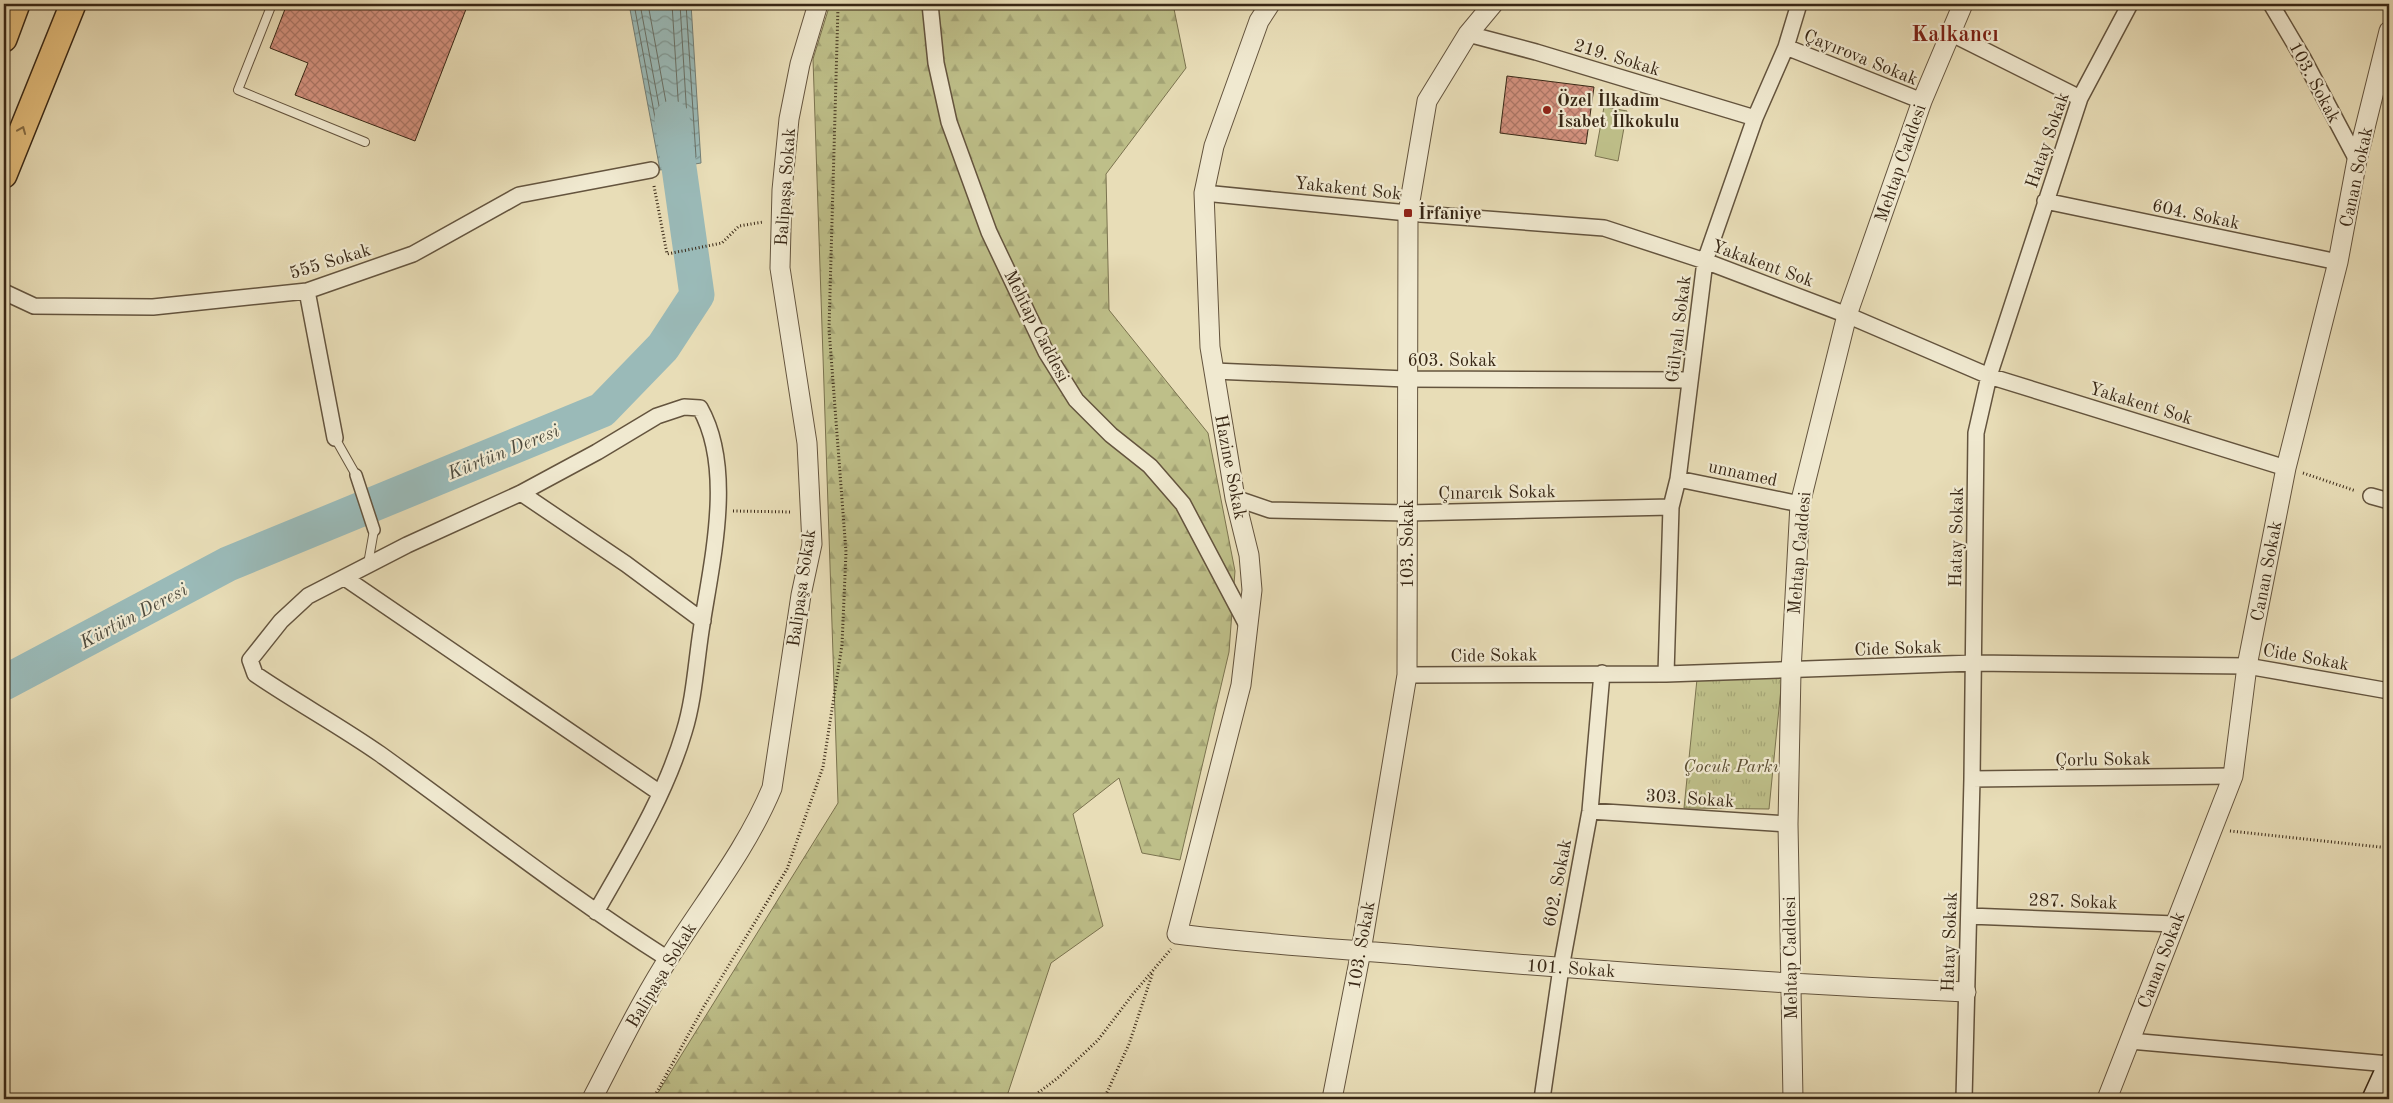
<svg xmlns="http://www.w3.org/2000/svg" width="2393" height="1103" font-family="'Old Standard TT',serif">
<defs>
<pattern id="forest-firs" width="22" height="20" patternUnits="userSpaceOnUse" patternTransform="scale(1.25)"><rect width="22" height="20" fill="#bebf89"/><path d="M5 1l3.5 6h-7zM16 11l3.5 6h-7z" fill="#a4a475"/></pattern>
<pattern id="park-tufts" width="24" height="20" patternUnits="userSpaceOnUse" patternTransform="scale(1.25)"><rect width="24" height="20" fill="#bebf89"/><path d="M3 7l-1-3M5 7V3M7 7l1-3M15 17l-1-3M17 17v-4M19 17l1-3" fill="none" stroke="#a4a475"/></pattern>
<pattern id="water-waves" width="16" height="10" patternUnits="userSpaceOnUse" patternTransform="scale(1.25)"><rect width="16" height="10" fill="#9abab8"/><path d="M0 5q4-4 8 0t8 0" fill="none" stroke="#7f9794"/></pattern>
<pattern id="building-cross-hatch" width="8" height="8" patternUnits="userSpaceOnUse" patternTransform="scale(1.25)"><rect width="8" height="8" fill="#d3917e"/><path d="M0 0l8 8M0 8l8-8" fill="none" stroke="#ac7666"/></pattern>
</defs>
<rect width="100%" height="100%" fill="#e8ddb7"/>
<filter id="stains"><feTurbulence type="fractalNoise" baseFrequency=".004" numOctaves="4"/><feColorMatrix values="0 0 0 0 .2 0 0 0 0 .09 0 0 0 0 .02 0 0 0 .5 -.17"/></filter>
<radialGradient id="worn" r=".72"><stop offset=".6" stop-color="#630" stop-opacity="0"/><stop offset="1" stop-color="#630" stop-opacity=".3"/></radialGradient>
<path fill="#bebf89" stroke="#7b734f" d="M1604 107 1627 111 1618 161 1595 156Z"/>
<path fill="url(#forest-firs)" stroke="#7b734f" d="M830 4H1173L1186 68 1106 174 1109 310 1208 433 1235 571 1229 652 1180 860 1142 853 1119 778 1073 814 1103 926 1051 963 1006 1099H654L838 803 813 59Z"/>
<path fill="url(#park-tufts)" stroke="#7b734f" d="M1782 678 1769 809 1684 808 1697 679Z"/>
<path fill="url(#water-waves)" stroke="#737f77" d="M629 4H691L701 163 660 170Z"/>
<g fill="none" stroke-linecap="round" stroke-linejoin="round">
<path stroke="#697066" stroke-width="1" d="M634 4 663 161 666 163 696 157 686 4
M640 4 668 154 671 156 687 154 689 151 680 4
M648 4 674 146 677 148 681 145 672 4"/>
<path stroke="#9abab8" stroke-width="35" d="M4 683 228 564 602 410 663 347 697 295 672 118"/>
</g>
<path fill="url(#building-cross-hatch)" stroke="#382715" d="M287 4H468L415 141 295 95 308 63 270 48Z
M1507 76 1594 87 1586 144 1500 133Z"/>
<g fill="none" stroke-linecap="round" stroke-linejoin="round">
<defs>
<path id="service" d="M272 4 238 90 365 142
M335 438 356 475
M368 564 374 530"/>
<path id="pedestrian" d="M356 475 374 530"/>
<path id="minor" d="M930 4 936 63 949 122 989 232 1046 352 1076 400 1111 435 1150 466 1183 504 1248 627
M2271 4 2303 58 2357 160
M1950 33 2080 98
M1468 34 1536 52 1755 118
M1786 47 1922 101
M1204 193 1408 213 1604 228 1705 261 1847 315 1989 376 2286 468
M2045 201 2338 262
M307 291 335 438
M4 292 34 306 153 307 307 291 413 254 519 195 651 170
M1214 371 1406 379 1690 380
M1678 479 1800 504
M521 493 626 564 703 621
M2371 496 2389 501
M1235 498 1270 510 1408 513 1671 507
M345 578 660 793
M1666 674 1671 507 1678 479 1705 261 1755 118 1786 47 1799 4
M1407 675 1666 674 1973 663 2247 666 2389 691
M1972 779 2233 776
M1590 811 1788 824
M596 912C629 854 665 796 684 732 694 700 696 664 701 631 711 564 735 470 700 408L684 407 657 416 597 452 521 493 407 545 308 596 281 621 250 660 255 674C296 702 340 726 380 754 476 823 568 896 668 959
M1969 916 2175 924
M2130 1041 2389 1064
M1542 1099 1561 968 1590 811 1602 673
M1964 1099 1972 779 1976 433 1989 376 2080 98 2130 4"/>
<path id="tertiary" d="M1270 4 1259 21 1214 146 1204 193 1210 347 1235 498 1249 555 1252 590 1241 685 1177 934C1259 944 1341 949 1423 956 1604 972 1785 984 1966 992
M592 1099C618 1049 643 997 674 950 708 897 748 846 772 788L801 595 812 544 807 443 780 268 782 190 789 119 800 64 818 4
M1332 1099 1361 951 1407 675 1408 213 1427 101 1468 34 1493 4
M1793 1099 1788 824 1791 671 1800 504 1847 315 1922 101 1963 4
M2107 1099 2233 776 2247 666 2286 468 2338 262 2357 160 2389 31"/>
<path id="secondary" d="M2373 1099 2389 1064"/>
<path id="trunk" d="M4 39 17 4
M4 175 73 4"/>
</defs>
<use href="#service" stroke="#64543e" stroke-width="10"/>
<use href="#pedestrian" stroke="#64543e" stroke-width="14"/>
<use href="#minor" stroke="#64543e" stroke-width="18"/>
<use href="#tertiary" stroke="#64543e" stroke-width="21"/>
<use href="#secondary" stroke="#382715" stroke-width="24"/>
<use href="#trunk" stroke="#382715" stroke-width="28"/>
<path stroke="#382715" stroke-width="3" stroke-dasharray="1 2.5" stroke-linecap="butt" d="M654 186 667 254 722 243 739 226 763 222
M2303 473 2356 491
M733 511 791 512
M2230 831 2389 848
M653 1099 703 1008 787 869 823 767 842 645 846 552 829 329 838 7
M1030 1099 1059 1077 1098 1040 1133 994 1171 949
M1104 1099 1129 1044 1153 972"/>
<use href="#service" stroke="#f0e9d0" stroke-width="8"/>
<use href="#pedestrian" stroke="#f0e9d0" stroke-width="11"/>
<use href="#minor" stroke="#f0e9d0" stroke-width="15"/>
<use href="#tertiary" stroke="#f0e9d0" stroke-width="19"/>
<use href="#secondary" stroke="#f0e9d0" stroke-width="21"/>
<use href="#trunk" stroke="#e4be7c" stroke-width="25"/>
</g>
<defs><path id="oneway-chevron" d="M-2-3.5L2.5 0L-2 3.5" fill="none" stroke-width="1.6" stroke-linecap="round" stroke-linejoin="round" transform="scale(1.25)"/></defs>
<use stroke="#856b43" href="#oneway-chevron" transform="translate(22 130) rotate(-68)"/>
<g fill="#8f2418" stroke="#f0e9d0" stroke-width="2">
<circle cx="1547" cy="110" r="5"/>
<rect x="1403" y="208" width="10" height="10" rx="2.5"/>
</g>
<g text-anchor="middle" stroke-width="4.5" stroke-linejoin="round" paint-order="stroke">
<g font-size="18" fill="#382715" stroke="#f0e9d0">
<text transform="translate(1617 57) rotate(17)" y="6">219. Sokak</text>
<text transform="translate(1861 57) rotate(22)" y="6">Çayırova Sokak</text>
<text transform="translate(2315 82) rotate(62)" y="6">103. Sokak</text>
<text transform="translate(2047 140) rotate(-71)" y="6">Hatay Sokak</text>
<text transform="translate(1900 163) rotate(-71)" y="6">Mehtap Caddesi</text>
<text transform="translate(2356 177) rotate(-78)" y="6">Canan Sokak</text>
<text transform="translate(785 187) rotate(-86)" y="6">Balipaşa Sokak</text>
<text transform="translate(1348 188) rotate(6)" y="6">Yakakent Sok</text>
<text transform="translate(2196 214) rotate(12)" y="6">604. Sokak</text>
<text transform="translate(330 261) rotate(-17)" y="6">555 Sokak</text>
<text transform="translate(1763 263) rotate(20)" y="6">Yakakent Sok</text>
<text transform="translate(1037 326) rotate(63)" y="6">Mehtap Caddesi</text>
<text transform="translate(1678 329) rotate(-83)" y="6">Gülyalı Sokak</text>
<text x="1452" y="366">603. Sokak</text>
<text transform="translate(2141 403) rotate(17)" y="6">Yakakent Sok</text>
<text transform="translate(1231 467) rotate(79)" y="6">Hazine Sokak</text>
<text transform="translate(1743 473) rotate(12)" y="6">unnamed</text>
<text transform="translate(1497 492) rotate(-1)" y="6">Çınarcık Sokak</text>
<text transform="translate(1956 537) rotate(-89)" y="6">Hatay Sokak</text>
<text transform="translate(1407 544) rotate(-90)" y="6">103. Sokak</text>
<text transform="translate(1799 553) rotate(-85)" y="6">Mehtap Caddesi</text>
<text transform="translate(2266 571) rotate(-79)" y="6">Canan Sokak</text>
<text transform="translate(801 588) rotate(-82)" y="6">Balipaşa Sokak</text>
<text transform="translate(1898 648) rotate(-2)" y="6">Cide Sokak</text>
<text transform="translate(1494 655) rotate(-1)" y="6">Cide Sokak</text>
<text transform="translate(2306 657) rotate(10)" y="6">Cide Sokak</text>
<text transform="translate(2103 759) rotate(-1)" y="6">Çorlu Sokak</text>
<text transform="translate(1690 798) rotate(4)" y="6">303. Sokak</text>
<text transform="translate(1557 883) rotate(-79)" y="6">602. Sokak</text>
<text transform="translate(2073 901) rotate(2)" y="6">287. Sokak</text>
<text transform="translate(1949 942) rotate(-88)" y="6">Hatay Sokak</text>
<text transform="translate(1361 945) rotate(-80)" y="6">103. Sokak</text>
<text transform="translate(1790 958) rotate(-91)" y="6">Mehtap Caddesi</text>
<text transform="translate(2161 960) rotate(-69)" y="6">Canan Sokak</text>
<text transform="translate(1571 968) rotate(4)" y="6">101. Sokak</text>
<text transform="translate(661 975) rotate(-59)" y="6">Balipaşa Sokak</text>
</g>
<g font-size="18" font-weight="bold" fill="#382715" stroke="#f0e9d0" text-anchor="start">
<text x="1557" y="106">Özel İlkadım<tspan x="1557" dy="21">İsabet İlkokulu</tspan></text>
<text x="1418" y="219">İrfaniye</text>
</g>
<g font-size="18" font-style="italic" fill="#5a4d32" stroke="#f0e9d0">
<text x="1731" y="772">Çocuk Parkı</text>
</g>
<g font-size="19" font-style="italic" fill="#504c3e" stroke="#f0e9d0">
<text transform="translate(503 451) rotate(-22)" y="7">Kürtün Deresi</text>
<text transform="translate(133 615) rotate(-28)" y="7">Kürtün Deresi</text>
</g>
<g font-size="22" font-weight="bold" fill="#7a1f14" stroke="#f0e9d0">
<text x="1955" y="41">Kalkancı</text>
</g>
</g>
<rect width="2393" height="1103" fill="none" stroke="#e8ddb7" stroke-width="20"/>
<rect x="5" y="5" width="2383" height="1093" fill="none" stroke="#382715" stroke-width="2.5"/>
<rect x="10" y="10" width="2373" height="1083" fill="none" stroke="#382715"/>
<rect width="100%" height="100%" filter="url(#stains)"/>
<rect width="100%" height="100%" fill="url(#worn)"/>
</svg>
